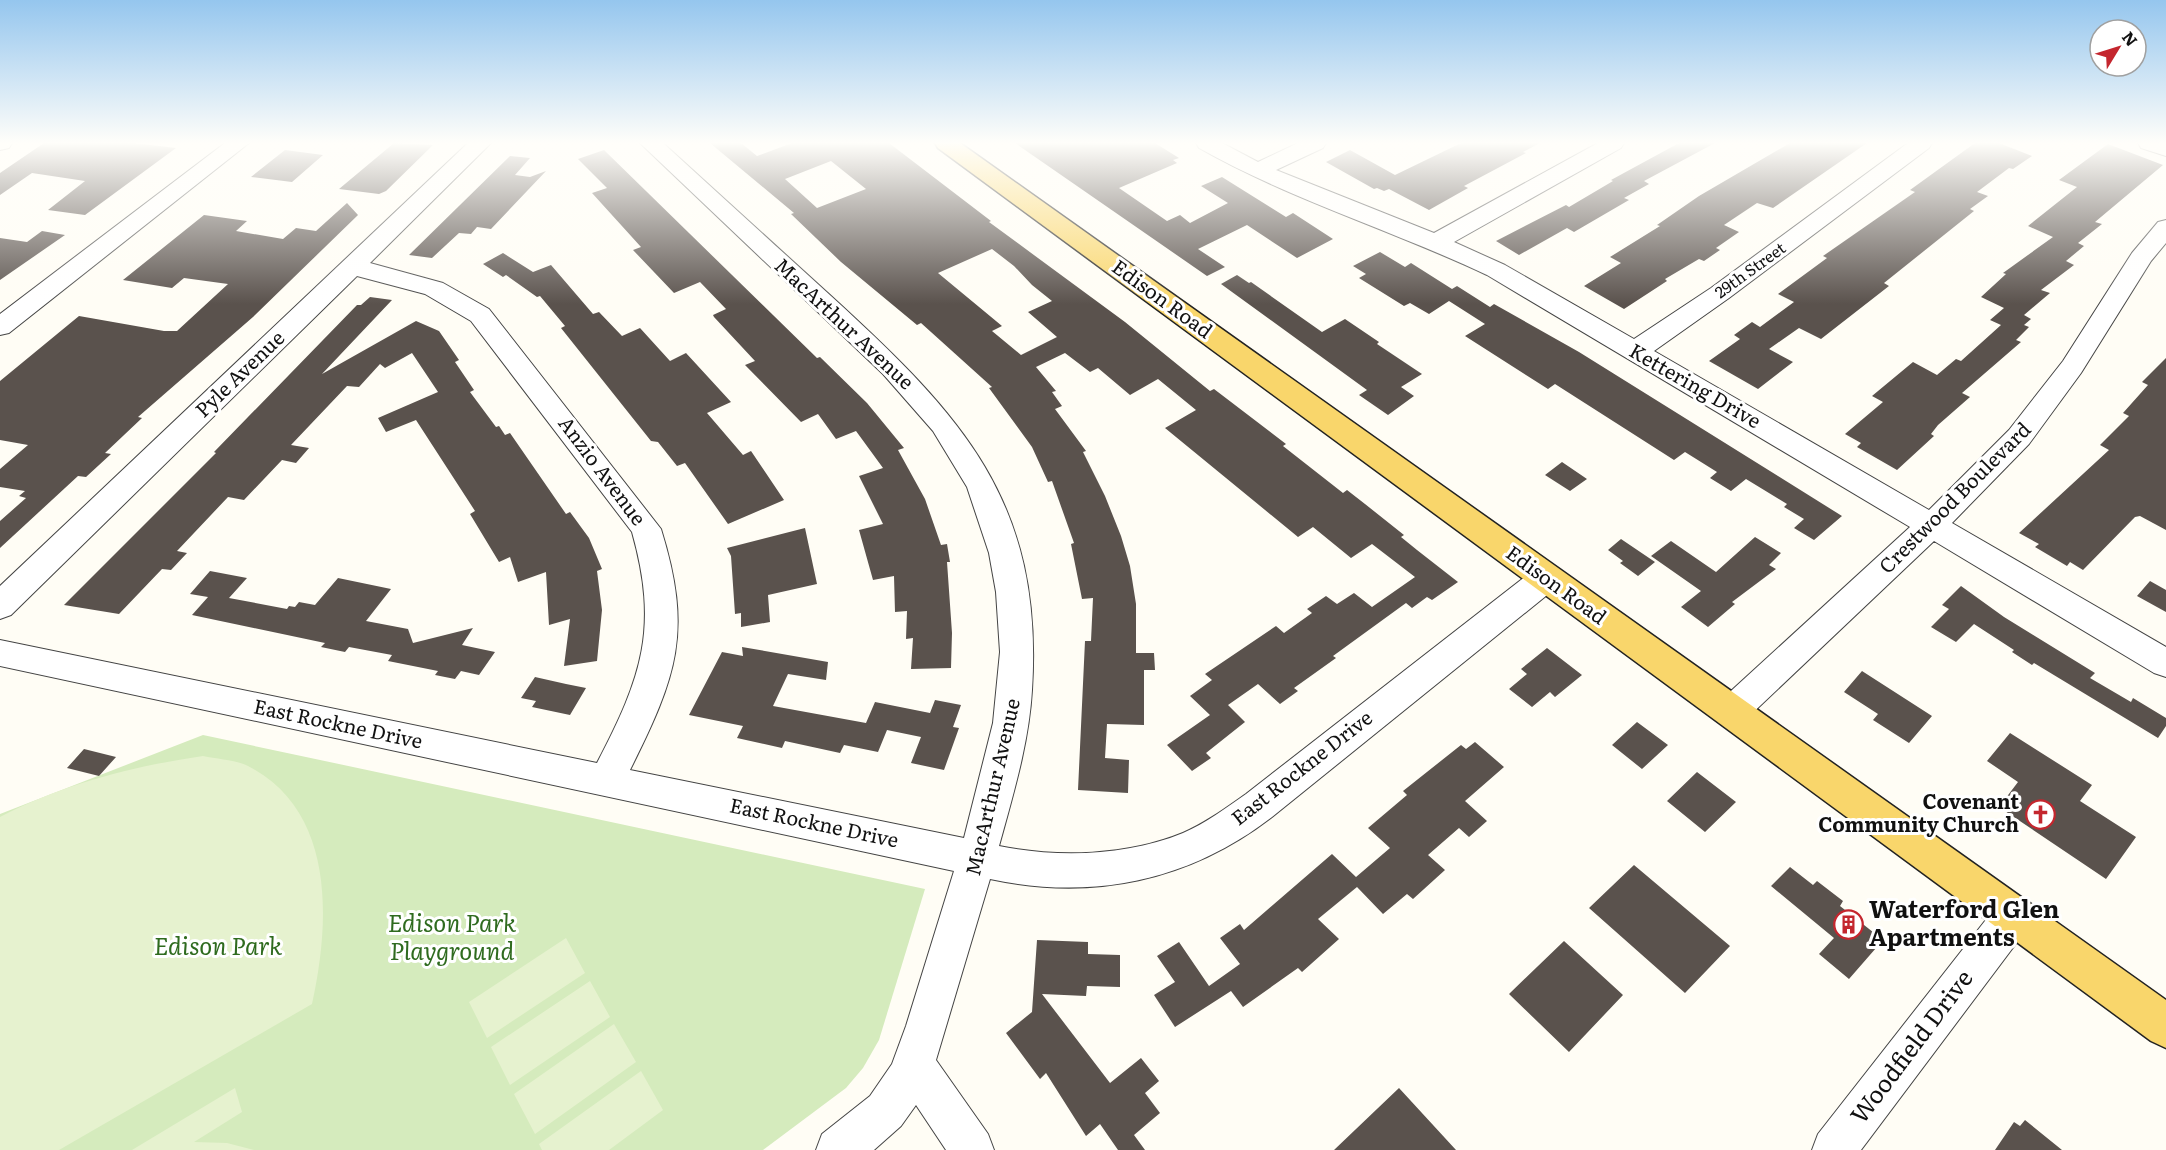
<svg xmlns="http://www.w3.org/2000/svg" width="2166" height="1150" font-family="Literata,serif">
<rect width="100%" height="100%" fill="#fffdf5"/>
<path fill="#d5ebbd" d="M203 735 925 889 879 1040 863 1068 846 1088 763 1150H0V814Z"/>
<path fill="#e6f2cf" d="M203 756C217 759 236 760 248 766 336 811 330 922 312 1004L59 1150H0V817C63 784 134 766 203 756Z
M566 938 585 973 487 1038 469 1002Z
M590 981 610 1017 510 1085 491 1047Z
M614 1024 636 1062 535 1134 514 1094Z
M641 1071 663 1110 609 1150H542L539 1144Z
M235 1088 242 1112 194 1142 227 1143 254 1150H132Z"/>
<path fill="#5a524d" fill-rule="evenodd" d="M44 143H134L176 148 85 215 48 210 85 181 32 173 0 195V173Z
M394 143 433 145 386 191 379 194 339 189Z
M710 143H741L757 156 792 143H889L991 221 989 222 1125 322 1210 391 1214 389 1286 444 1283 446 1343 493 1347 490 1365 504 1404 535 1401 537 1417 550 1458 582 1432 600 1427 597 1412 608 1406 603 1333 656 1336 658 1294 688 1298 691 1280 704 1258 684 1228 705 1245 722 1206 753 1211 758 1192 771 1167 745 1210 715 1190 696 1212 680 1205 674 1276 626 1284 633 1312 613 1307 609 1326 596 1337 604 1354 593 1372 607 1415 577 1372 544 1351 558 1313 527 1298 537 1165 428 1196 410 1158 379 1130 395 1098 368 1090 372 1065 353 1036 367 1056 391 1052 392 1062 406 1055 409 1086 451 1083 452 1105 496 1121 536 1130 566 1136 604V653H1154L1155 670H1144V725L1107 724 1105 758 1129 760 1128 793 1078 790 1085 641H1091L1093 598 1082 599 1071 544 1074 543 1052 481 1048 482 1032 447 989 388 992 387 921 323 917 325 841 262 791 214 794 213ZM831 161 866 189 817 208 785 179ZM992 249 1014 266 1032 285 1052 301 1028 312 1057 337 1021 355 992 331 1002 326 938 273Z
M1015 143H1155L1179 158 1173 160 1177 163 1119 188 1167 221 1180 215 1190 223 1228 203 1201 186 1222 177 1286 217 1293 213 1333 239 1297 258 1247 225 1198 249 1225 267 1207 276Z
M1461 143H1540L1523 152 1526 153 1464 186 1468 188 1429 210 1389 189 1384 191 1377 188 1374 189 1326 162 1350 150 1395 175Z
M1679 143H1715L1644 181 1649 184 1624 198 1629 200 1574 232 1567 228 1519 255 1496 241 1566 205 1569 207 1613 181 1611 180Z
M1790 143H1867L1773 208 1757 203 1724 225 1739 232 1716 248 1720 250 1704 261 1699 259 1665 279 1667 281 1624 309 1584 286 1621 263 1610 257 1660 226 1657 225 1699 196Z
M1975 143H1999L2032 156 2013 169 2009 168 1977 192 1988 196 1970 209 1974 211 1884 283 1889 286 1821 339 1799 328 1769 349 1793 362 1758 389 1709 361 1740 339 1734 335 1752 322 1760 327 1794 302 1778 294 1827 258 1823 256 1915 192 1910 190Z
M2108 144 2163 165 2095 222 2102 224 2078 243 2084 246 2066 261 2074 265 2041 290 2050 293 2024 315 2031 319 2024 325 2029 327 2016 340 2021 342 1962 393 1970 397 1938 425 1931 434 1934 436 1897 470 1857 447 1861 443 1845 434 1883 402 1872 396 1913 362 1937 375 1956 359 1961 361 2001 325 1990 320 2004 308 1981 297 2006 274 2003 273 2053 237 2028 226 2077 187 2059 180Z
M285 150 323 155 292 182 251 177Z
M604 150 817 358 820 357 867 403 904 448 898 450 925 499 941 545 947 544 950 562H947L952 633 951 668 911 669 913 638 906 639 907 611 895 612 894 576 873 580 859 530 883 524 859 476 883 468 856 431 836 439 818 414 801 422 745 365 755 361 714 317 713 315 726 309 700 282 674 293 633 250 641 247 592 193 607 188 578 159Z
M510 156 530 158 515 175 530 177 546 171 491 229 477 227 471 234 459 233 432 258 409 255Z
M347 203 358 215 253 317 138 417 142 418 105 453 111 454 86 477 78 476 0 548V521L26 498 19 496 25 491 0 487V469L28 445 0 440V381L79 316 164 331H177L228 284 184 278 172 288 123 280 204 215 247 221 236 231 283 239 296 228 316 231Z
M42 231 65 235 0 280V238L27 242Z
M1380 252 1405 267 1411 263 1452 289 1457 286 1490 307 1494 304 1579 352 1842 516 1814 540 1794 528 1804 519 1784 507 1787 504 1746 479 1731 491 1710 478 1717 472 1685 452 1674 460 1555 384 1548 389 1465 336 1485 324 1449 301 1429 314 1410 303 1404 306 1359 278 1366 274 1353 266Z
M503 253 533 272 551 265 593 314 599 312 622 336 640 328 670 361 686 353 731 402 707 413 743 455 751 451 784 500 728 524 685 463 677 466 658 442 651 441 561 328 565 326 540 296 537 297 506 275 503 277 483 264Z
M1237 275 1249 283 1251 282 1322 332 1345 319 1379 342 1377 344 1422 374 1401 387 1414 396 1388 415 1359 395 1367 390 1221 284Z
M370 297 392 300 322 374 416 321 439 331 459 360 455 362 474 390 470 392 496 427 499 426 505 435 510 433 566 514 570 512 589 538 602 569 597 571 602 610 597 661 564 666 570 619 549 625 546 572 518 582 510 557 499 562 470 514 475 511 416 420 386 432 378 418 438 392 412 353 385 368 380 364 359 387 347 386 291 445 309 448 296 463 282 460 244 500 228 497 177 551 187 553 171 570 162 569 119 614 64 605 216 453 214 452 357 305H361Z
M2166 358V530L2140 516 2135 517 2083 570 2070 562 2067 566 2035 547 2039 544 2019 533 2109 450 2100 445 2129 416 2123 413 2148 385 2142 382Z
M1562 462 1587 479 1570 491 1545 475Z
M805 528 817 584 768 595 770 622 741 627V613L735 614 731 556 727 548Z
M1755 537 1781 553 1769 565 1776 569 1732 602 1735 604 1708 627 1681 607 1701 591 1651 556 1671 541 1716 572Z
M1621 539 1655 562 1638 576 1620 563 1623 561 1608 550Z
M210 571 247 578 229 598 287 609 289 606 295 607 299 602 315 605 338 578 391 589 366 621 408 629 413 643 473 628 462 645 495 652 479 675 461 671 455 679 435 675 438 671 388 661 392 655 349 647 345 652 321 647 325 643 192 615 208 597 190 594Z
M2150 581 2166 590V612L2137 596Z
M1961 586 2004 617 2095 673 2090 678 2131 702 2133 698 2166 718V726L2158 738 2034 663 2032 665 2012 652 2014 650 1974 624 1956 642 1931 627 1949 609 1942 605Z
M742 647 828 662 826 680 788 674 773 706 866 723 875 702 930 713 935 700 961 705 953 727 959 728 944 770 911 763 921 737 887 730 878 752 844 745 840 753 785 741 782 748 737 738 743 726 689 715 722 652 743 656Z
M1547 648 1582 675 1555 697 1550 692 1532 707 1509 689 1527 674 1521 669Z
M1862 671 1932 716 1909 743 1873 720 1878 714 1844 692Z
M535 677 566 684 586 688 570 715 532 707 536 701 521 698Z
M1637 722 1668 745 1642 769 1612 745Z
M2010 733 2092 785 2080 801 2136 837 2106 879 1999 807 2018 782 1987 761Z
M1475 742 1504 767 1465 801 1487 821 1469 837 1459 828 1428 855 1445 870 1413 899 1407 894 1383 914 1357 887 1318 919 1339 939 1302 972 1298 968 1243 1007 1231 991 1175 1027 1154 995 1175 982 1157 956 1179 942 1209 986 1240 964 1220 938 1240 924 1244 930 1332 854 1356 877 1390 848 1368 828 1407 795 1403 791 1461 745 1466 749Z
M84 749 116 757 99 776 67 768Z
M1697 772 1736 802 1705 832 1667 801Z
M1634 865 1730 946 1685 993 1589 908Z
M1790 867 1813 885 1817 881 1843 901 1840 906 1883 940 1849 979 1819 954 1834 938 1771 886Z
M1037 940 1088 942V954L1120 955V987L1087 986 1086 996 1042 994 1110 1083 1141 1058 1159 1081 1145 1093 1160 1113 1134 1135 1145 1150H1118L1100 1124 1086 1136 1046 1073 1040 1079 1006 1033 1032 1012Z
M1564 941 1623 995 1569 1052 1509 994Z
M1399 1088 1456 1150H1334Z
M2025 1120 2062 1150H1995L2014 1122 2020 1126Z"/>
<g fill="none" stroke-linecap="round" stroke-linejoin="round">
<defs>
<path id="minor" d="M0 143H12L9 148 0 150Z
M225 143H249L9 333 0 335V314Z
M468 143H491L370 263 443 283 489 309 661 529C693 632 677 676 630 770L964 838 993 723 1000 652 996 592 989 553 967 487 933 431 883 374 640 143H663C719 194 775 245 831 296 961 415 1044 501 1032 690 1029 743 1013 795 999 846 1058 858 1127 856 1183 833 1206 823 1226 808 1246 794L1535 569 1546 566 1557 569 1562 578 1557 587 1272 817C1189 881 1093 901 990 879L936 1060 988 1134 994 1150H946L916 1105 901 1126 874 1150H816L822 1134 870 1096 892 1064 906 1026 954 871 0 666V640L597 763C642 677 659 628 632 532L471 321 425 294 357 276 11 615 0 619V586Z
M1196 143H1222L1258 162 1298 143H1326L1323 148 1276 170 1434 233 1598 143H1624L1621 148 1454 242 1505 265 1634 339 1711 288 1908 143H1932L1929 148 1729 298 1654 351 1929 510 2009 430 2063 361 2132 253 2158 222 2166 220V243L2151 261 2081 373 2029 444 1952 523 2166 647V677L2154 673 1934 541 1744 721 1732 725 1720 721 1715 711 1720 701 1910 527 1487 275C1392 230 1291 200 1199 148Z
M2138 143H2166V156L2141 148Z
M2013 897 2027 903 2033 916 2027 929 1861 1150H1812L1818 1134 1999 903Z"/>
<path id="major" d="M935 143H960L2166 1000V1048L2151 1041 938 148Z"/>
</defs>
<use href="#minor" stroke="#444" stroke-width="2"/>
<use href="#major" stroke="#222" stroke-width="3"/>
<use href="#minor" fill="#fff" fill-rule="evenodd"/>
<use href="#major" fill="#f9d66b" fill-rule="evenodd"/>
</g>
<linearGradient id="sky" x2="0" y2="1"><stop stop-color="#95c6ee"/><stop offset="0.47" stop-color="#fffefa"/><stop offset="1" stop-color="#fffefa" stop-opacity="0"/></linearGradient>
<rect width="2166" height="304" fill="url(#sky)"/>
<defs>
<symbol id="church-ring" viewBox="-11 -11 22 22"><circle r="9.5" fill="#fff" stroke="#c4262e" stroke-width="1.5"/><path d="M-1.2-6h2.4v3.5h3.3v2.4h-3.3V6h-2.4V-.1h-3.3v-2.4h3.3Z" fill="#c4262e"/></symbol>
<symbol id="building-ring" viewBox="-11 -11 22 22"><circle r="9.5" fill="#fff" stroke="#c4262e" stroke-width="1.5"/><path d="M-4-6H4V6H1V3H-1V6H-4ZM-2.5-4.3h1.7v1.8h-1.7ZM.8-4.3h1.7v1.8H.8ZM-2.5-1h1.7V.8h-1.7ZM.8-1h1.7V.8H.8Z" fill="#c4262e"/></symbol>
</defs>
<g fill-rule="evenodd">
<use href="#church-ring" x="2024" y="798" width="33" height="33"/>
<use href="#building-ring" x="1832" y="908" width="33" height="33"/>
</g>
<g text-anchor="middle" stroke-width="6" stroke-linejoin="round" paint-order="stroke">
<g font-size="16" fill="#111" stroke="#fff">
<text transform="translate(1750 270) rotate(-36)" y="6">29th Street</text>
</g>
<g font-size="20" fill="#111" stroke="#fff">
<text transform="translate(1162 299) rotate(36)" y="7">Edison Road</text>
<text transform="translate(844 324) rotate(43)" y="7">MacArthur Avenue</text>
<text transform="translate(240 374) rotate(-44)" y="7">Pyle Avenue</text>
<text transform="translate(1695 386) rotate(30)" y="7">Kettering Drive</text>
<text transform="translate(602 471) rotate(53)" y="7">Anzio Avenue</text>
<text transform="translate(1955 498) rotate(-45)" y="7">Crestwood Boulevard</text>
<text transform="translate(1556 585) rotate(36)" y="7">Edison Road</text>
<text transform="translate(338 724) rotate(12)" y="7">East Rockne Drive</text>
<text transform="translate(1302 768) rotate(-38)" y="7">East Rockne Drive</text>
<text transform="translate(993 787) rotate(-77)" y="7">MacArthur Avenue</text>
<text transform="translate(814 823) rotate(12)" y="7">East Rockne Drive</text>
</g>
<g font-size="20" font-weight="bold" fill="#111" stroke="#fff" text-anchor="end">
<text x="2019" y="809">Covenant<tspan x="2019" dy="23">Community Church</tspan></text>
</g>
<g font-size="24" font-weight="bold" fill="#111" stroke="#fff" text-anchor="start">
<text x="1869" y="918">Waterford Glen<tspan x="1869" dy="28">Apartments</tspan></text>
</g>
<g font-size="24" font-style="italic" fill="#2f6b1f" stroke="#fff">
<text x="452" y="932">Edison Park<tspan x="452" dy="28">Playground</tspan></text>
<text x="218" y="955">Edison Park</text>
</g>
<g font-size="24" fill="#111" stroke="#fff">
<text transform="translate(1912 1047) rotate(-53)" y="8">Woodfield Drive</text>
</g>
</g>
<g transform="translate(2118 48) rotate(52)"><circle r="28" fill="#ffffff" stroke="#a0a0a0" stroke-width="1.5"/>
<path d="M0-4.5L10 22L0 15L-10 22Z" fill="#c4262e"/>
<text y="-9" font-size="16" font-weight="bold" text-anchor="middle" fill="#111111">N</text>
</g>
</svg>
